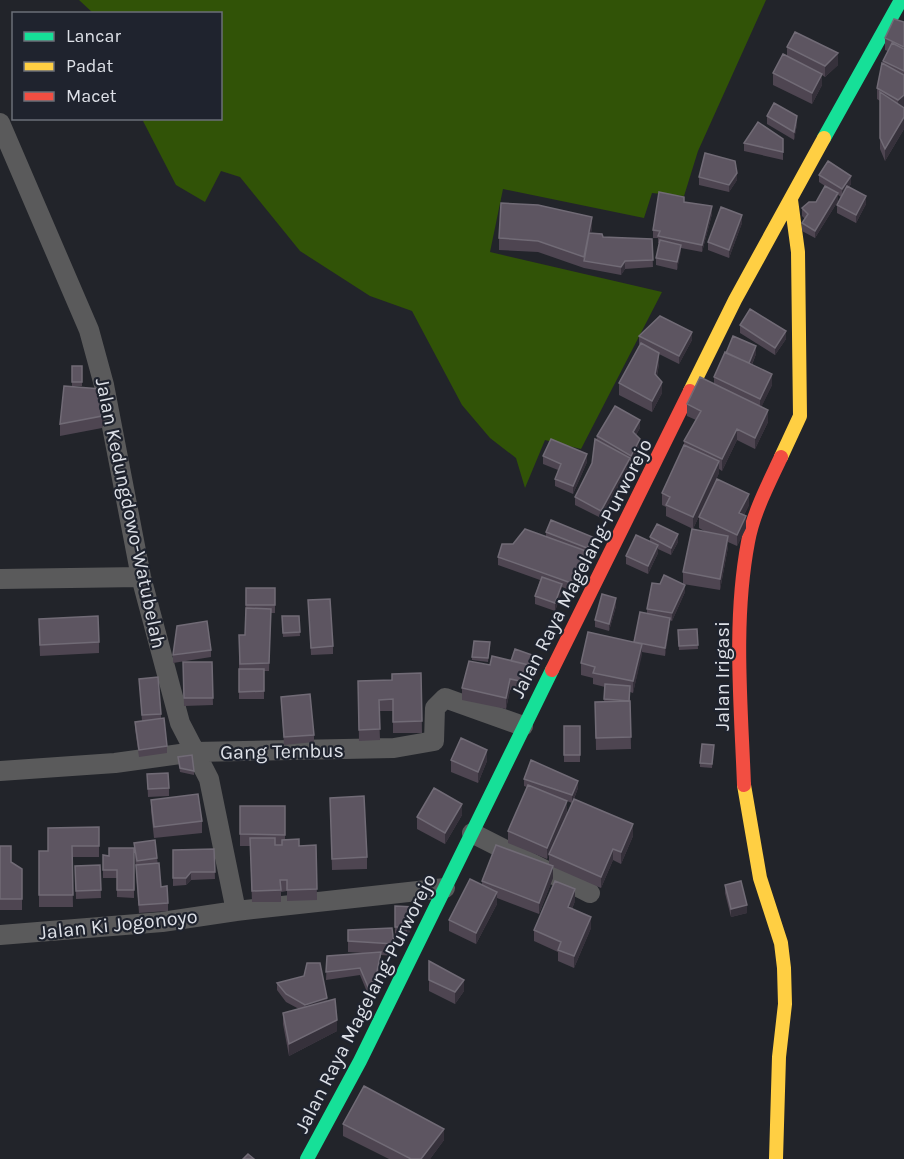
<svg xmlns="http://www.w3.org/2000/svg" width="904" height="1159" font-family="Karla,sans-serif">
<rect width="100%" height="100%" fill="#22242a"/>
<path fill="#315307" d="M79 0H766L698 151 684 196 652 193 644 218 503 189 490 252 662 292 581 449 545 440 525 488 516 458 490 438 462 405 412 311 370 296 300 251 240 177 221 171 205 202 176 185 143 121 147 118H220V14L93 13Z"/>
<g fill="none" stroke-linecap="round" stroke-linejoin="round">
<path stroke="#5a5a5b" stroke-width="20" d="M0 123 89 330 104 385 141 577 180 723 209 779 236 911
M0 579 141 577
M0 771 115 763 195 752 394 748 434 741 435 708 445 698 523 726
M472 833 590 893
M0 935 162 922 236 911 445 888"/>
<path stroke="#16e098" stroke-width="14" d="M824 138 901 0
M307 1159 360 1061 552 670"/>
<path stroke="#ffcf43" stroke-width="14" d="M690 391 735 300 824 138
M781 457 800 416 798 252 791 200
M744 785 760 878 781 943 784 968 785 1004 779 1057 776 1159"/>
<path stroke="#f24e42" stroke-width="14" d="M552 670 690 391
M744 785C741 705 733 621 748 542 753 513 769 483 781 457"/>
</g>
<path fill="#4e4551" d="M904 22V106L903 107 904 108V129L885 161 880 149V101L877 99V88L883 61 888 51 885 50V38Z
M787 47 838 65 825 77 822 75V85L812 104 773 85V73L787 57Z
M767 116 797 124 794 140 767 124Z
M783 139V160L744 151V143Z
M819 175 851 184 849 187 866 204 856 223 837 213V205L841 197 838 195V201L815 238 802 231V223L805 219 802 216V208L816 202 825 186 819 182Z
M699 177 737 180 729 192 699 185Z
M684 202 712 214 702 252 681 248 677 270 656 265V258L659 243H658V238H653V230Z
M742 223 729 258 708 250V242Z
M592 228 591 233 603 237 652 239 653 267 625 269 621 275 584 268 538 252 499 250V238Z
M740 325 786 339 775 355 740 333Z
M639 336 692 340 679 364 659 354V364L657 376 662 393 652 412 619 395V383L640 344H639Z
M756 354 752 365 772 385 761 407 768 422 755 449 737 440 722 471 719 469V473L693 529 666 516V507L662 505V493L684 446V441L696 420 687 416V404L714 384V377Z
M72 366H82V386H72Z
M101 389 104 419 102 428 60 436V424Z
M640 428 636 435 640 447 630 463V466L601 518 575 505V497L592 463 597 436Z
M543 456 587 462 573 494 555 486V479L558 470 543 464Z
M749 505 744 515 746 528 737 546 728 542V547L720 590 683 584V572L706 532 699 528V517Z
M546 532 595 545 587 556H586V559L574 592 562 587V592L555 611 535 604V596L540 580 498 565V557L513 544 546 536Z
M650 537 678 542 671 555 658 549V553L648 574 626 564V556L650 541Z
M246 588H275V613H271L269 671H264V699H239V635H245Z
M685 592 672 621 670 620 665 656 642 652 633 693 630 692V701L631 749 596 750 595 702H604L605 687 593 684V678L581 675V663L634 642 647 614V609Z
M308 600 333 646V654L311 655Z
M616 606 609 631 595 627V620Z
M282 616H299L300 636 283 637Z
M697 629 698 649 679 650 678 630Z
M39 631 99 642V653L40 656Z
M490 642 488 662 472 660V657Z
M211 650V657L173 663V655Z
M532 659 529 669V676L525 694 510 690 506 709 462 700V688L490 665 511 661Z
M183 662H212L213 705 184 706Z
M421 673 422 733H393V711H379L380 740 359 741 358 681 392 680Z
M139 679 161 714V718L167 746V753L139 757 135 729V722L142 721Z
M281 697 314 735V742L284 745Z
M564 726H580V762H564Z
M714 745 712 768 700 767V763Z
M178 757 194 771V775L180 772Z
M451 760 487 761 478 783 451 772Z
M147 774 169 788V796L148 797Z
M524 779 578 788 574 799 633 836 621 864 613 860 601 888 553 867V878L539 914 497 898V904L476 944 449 931V920L482 885V881L549 865V854L572 803 562 799 567 813 547 859 508 843V831L527 787 524 786Z
M330 798 367 857V869L332 870Z
M151 800 202 821V833L154 838 151 811Z
M240 806H285V840L299 846 316 845 317 900 287 901V891L281 892V902H252L250 846H240Z
M462 815 445 844 417 829V817Z
M99 827V857H72L73 907H39V851H48Z
M134 843 157 858 161 887 168 903V911L139 913Z
M0 846 11 862 22 869V910H0Z
M134 848V898L117 897V878H103V855L109 856Z
M214 849 215 879 191 880 186 885 173 886V850Z
M100 865 101 898 76 899 75 866Z
M725 885 747 913 731 917 725 893Z
M575 901 572 909 591 928 574 968 558 961V952L534 941V930Z
M395 906 414 918 407 939 395 938Z
M348 930 394 944V956L381 955V960L372 1004 360 975 326 980 327 956 362 953 348 952Z
M429 961 464 991 455 1004 429 991Z
M277 983 327 1001 337 1031 289 1056 283 1024V1013L299 1009 286 1002 277 990Z
M343 1124 444 1140 430 1159H389L343 1136Z"/>
<path fill="#36313b" d="M838 53V65L825 77V66Z
M822 74V85L812 104V93Z
M904 95V106L898 111V100Z
M797 116V124L794 140V132Z
M904 117V129L885 161V149Z
M737 173V180L729 192V185Z
M851 176V184L842 197V189Z
M838 193V201L815 238V231Z
M866 196V204L856 223V215Z
M712 206V214L702 252V245Z
M742 215V223L729 258V250Z
M592 217V228L585 261H584V257Z
M681 245V252L677 270V262Z
M625 261V269L621 275V267Z
M786 331V339L775 355V348Z
M692 332V340L679 364V356Z
M756 346V354L749 371V363Z
M659 353V364L655 385V374Z
M772 374V385L760 410V399Z
M662 382V393L652 412V401Z
M104 408V419L102 428V416Z
M768 410V422L755 449V438Z
M640 420V428L633 439V432Z
M737 429V440L722 471V459Z
M640 439V447L631 463V456Z
M587 454V462L573 494V486Z
M630 458V466L601 518V511Z
M719 461V473L693 529V517Z
M749 494V505L739 525V513Z
M746 516V528L737 546V535Z
M678 534V542L671 555V548Z
M728 536V547L720 590V579Z
M595 538V545L587 556V548Z
M658 545V553L648 574V566Z
M586 551V559L574 592V584Z
M562 584V592L555 611V603Z
M685 585V592L672 621V613Z
M616 598V606L609 631V624Z
M670 618V625L665 656V648Z
M642 644V655L633 693V681Z
M532 655V659L529 669V676L525 694V682L529 665Z
M510 679V690L506 709V698Z
M487 750V761L478 783V772Z
M578 781V788L572 803V795Z
M567 801V813L547 859V848Z
M462 804V815L445 844V833Z
M633 824V836L621 864V852Z
M613 849V860L601 888V877Z
M553 866V878L539 914V903Z
M191 872V880L186 885V878Z
M575 889V901L568 918V907Z
M497 892V904L476 944V933Z
M747 905V913L731 917V909Z
M414 907V918L407 939V927Z
M591 917V928L574 968V956Z
M381 952V960L372 1004V996Z
M464 980V991L455 1004V992Z
M327 998V1006L305 1012V1005Z
M337 1020V1031L289 1056V1044Z
M444 1129V1140L430 1159H421Z"/>
<path fill="#5d5561" stroke="#716b76" stroke-width="1.5" d="M894 19 904 22V47L885 38Z
M795 32 838 53 825 66 787 47Z
M892 43 904 49V71L883 61Z
M783 54 822 74 812 93 773 73Z
M882 63 904 75V95L898 100 877 88Z
M880 92 904 108V117L885 149 880 138Z
M774 103 797 116 794 132 767 116Z
M758 122 783 139V152L744 143Z
M705 153 735 161 737 173 729 185 699 177Z
M828 161 851 176 842 189 819 175Z
M825 186 838 193 815 231 802 223 808 214 802 208 809 202H816Z
M847 186 866 196 856 215 837 205Z
M659 192 684 197V202L712 206 702 245 658 236 660 231 653 230Z
M501 203 538 205 592 217 584 257 538 241 499 238Z
M721 207 742 215 729 250 708 242Z
M589 233 602 234 603 237 652 239 653 260 625 261 621 267 584 261Z
M660 240 681 245 677 262 656 258Z
M750 309 786 331 775 348 740 325Z
M660 316 692 332 679 356 639 336Z
M733 336 756 346 749 363 726 353Z
M641 343 659 353 655 374 662 382 652 401 619 383Z
M725 352 772 374 760 399 714 377Z
M72 366H82V382H72Z
M700 377 768 410 755 438 737 429 722 459 684 441 701 411 687 404Z
M64 386 101 389 104 408 102 416 60 424Z
M615 406 640 420 633 432 640 439 631 456 597 436Z
M551 439 587 454 573 486 555 479 561 464 543 456Z
M595 439 630 458 601 511 575 497 592 463Z
M684 445 719 461 693 517 666 505 670 497 662 493Z
M717 479 749 494 739 513 746 516 737 535 699 517Z
M551 520 595 538 587 548 546 532Z
M657 524 678 534 671 548 650 537Z
M525 529 586 551 574 584 498 557 502 544H513Z
M692 529 728 536 720 579 683 572Z
M636 535 658 545 648 566 626 556Z
M664 575 685 585 672 613 647 609 652 583 660 584Z
M542 577 562 584 555 603 535 596Z
M246 588H275V605H246Z
M602 594 616 598 609 624 595 620Z
M330 599 333 646 311 648 308 600Z
M246 608 271 609 269 663 240 664 239 635H245Z
M640 612 670 618 665 648 634 642Z
M98 616 99 642 40 645 39 619Z
M282 616H299L300 632 283 633Z
M207 621 211 650 173 655 177 626Z
M697 629 698 645 679 646 678 630Z
M588 632 642 644 633 681 593 673 595 667 581 663Z
M474 641 490 642 488 658 472 657Z
M515 649 532 655 528 667 529 665 511 661Z
M492 656 529 665 525 682 510 679 506 698 462 688 469 661 490 665Z
M183 662H212L213 698H184Z
M239 669H264V691L239 692Z
M421 673 422 721 393 722V699L379 700 380 729 359 730 358 681 392 680V674Z
M158 677 161 714 142 715 139 679Z
M605 684 630 686 629 701 604 699Z
M310 694 314 735 284 737 281 697Z
M630 701 631 737 596 738 595 702Z
M164 718 167 746 139 750 135 722Z
M564 726H580V755H564Z
M461 738 487 750 478 772 451 760Z
M702 744 714 745 712 764 700 763Z
M192 755 194 771 180 768 178 757Z
M531 760 578 781 572 795 524 779Z
M168 773 169 788 148 789 147 774Z
M528 785 567 801 547 848 508 831Z
M434 788 462 804 445 833 417 817Z
M198 794 202 821 154 827 151 800Z
M364 796 367 857 332 859 330 798Z
M574 799 633 824 621 852 613 849 601 877 549 854Z
M240 806H285V835L240 834Z
M99 827V846H72L73 895H39V851H48V828Z
M250 838H275V845H282V840L299 839V846L316 845 317 889 287 890V880H280L281 890 252 891Z
M155 840 157 858 137 861 134 843Z
M496 845 553 866 539 903 482 881Z
M0 846H11V862L22 869V899H0Z
M109 848H134V890H117V870H103V855L109 856Z
M214 849 215 872H191L186 878H173V850Z
M159 863 161 887 167 886 168 903 139 905 136 865Z
M100 865 101 890 76 891 75 866Z
M470 879 497 892 476 933 449 920Z
M555 881 575 889 568 907 591 917 574 956 558 950 561 942 534 930Z
M741 881 747 905 731 909 725 885Z
M395 906 414 907 407 927H395Z
M392 928 394 944 348 941V930Z
M381 952 372 996 360 968 326 972 327 956Z
M429 961 464 980 455 992 429 980Z
M307 963H320L327 998 305 1005 286 994 277 983 304 976Z
M335 999 337 1020 289 1044 283 1013Z
M364 1086 444 1129 421 1159H411L343 1124Z
M248 1154 254 1159H243Z"/>
<g text-anchor="middle" stroke-width="4.5" stroke-linejoin="round" paint-order="stroke">
<g font-size="20" fill="#dde0e7" stroke="#1f232e">
<text transform="translate(131 513) rotate(78)" y="7">Jalan Kedungdowo-Watubelah</text>
<text transform="translate(581 568) rotate(-63)" y="7">Jalan Raya Magelang-Purworejo</text>
<text transform="translate(722 676) rotate(-90)" y="7">Jalan Irigasi</text>
<text transform="translate(282 751) rotate(-1)" y="7">Gang Tembus</text>
<text transform="translate(118 924) rotate(-6)" y="7">Jalan Ki Jogonoyo</text>
<text transform="translate(365 1003) rotate(-63)" y="7">Jalan Raya Magelang-Purworejo</text>
</g>
</g>
<rect x="12" y="12" width="210" height="108" fill="#1f232e" stroke="#6b6f78" stroke-width="1.5"/>
<rect x="24" y="32" width="30" height="9" fill="#16e098" stroke="#6b6f78" stroke-width="1.5"/>
<text x="66" y="42" font-size="18" fill="#dde0e7">Lancar</text>
<rect x="24" y="62" width="30" height="9" fill="#ffcf43" stroke="#6b6f78" stroke-width="1.5"/>
<text x="66" y="72" font-size="18" fill="#dde0e7">Padat</text>
<rect x="24" y="92" width="30" height="9" fill="#f24e42" stroke="#6b6f78" stroke-width="1.5"/>
<text x="66" y="102" font-size="18" fill="#dde0e7">Macet</text>
</svg>
